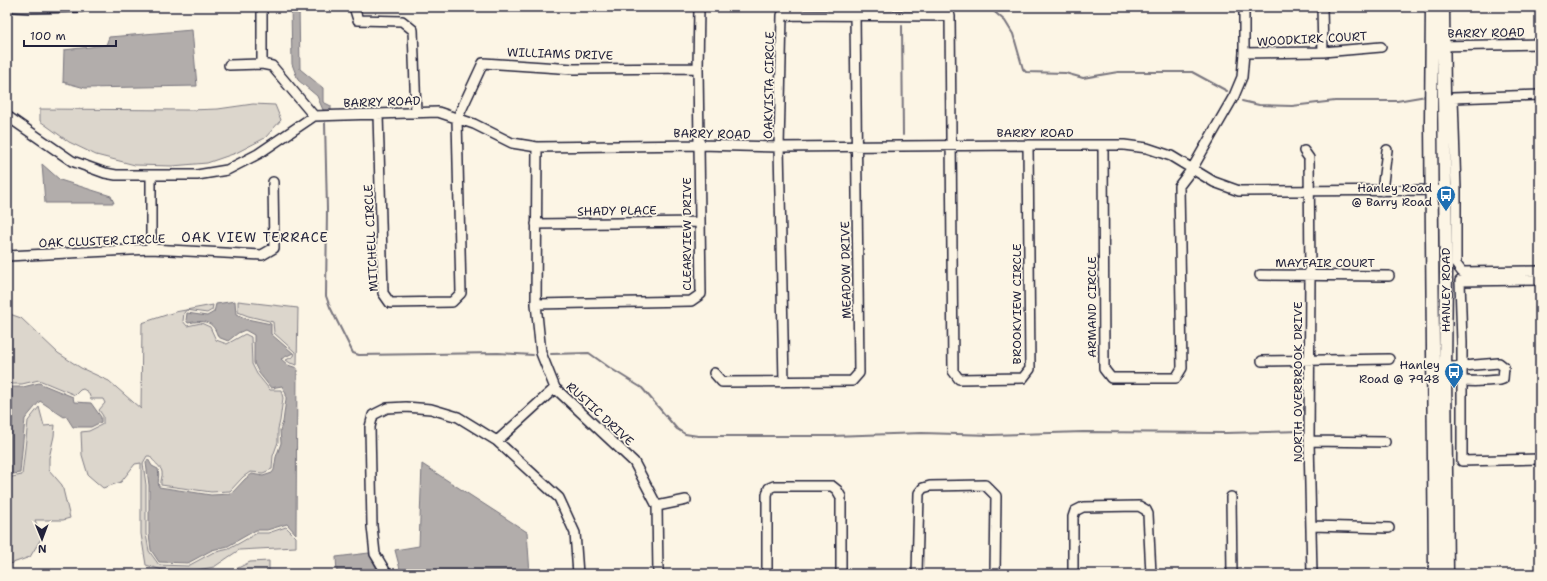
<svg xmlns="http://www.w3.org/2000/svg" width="1547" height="581" font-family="'Shantell Sans',sans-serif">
<rect width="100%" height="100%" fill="#fcf5e5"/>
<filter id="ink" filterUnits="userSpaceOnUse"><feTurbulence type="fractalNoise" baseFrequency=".025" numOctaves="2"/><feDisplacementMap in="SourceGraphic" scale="8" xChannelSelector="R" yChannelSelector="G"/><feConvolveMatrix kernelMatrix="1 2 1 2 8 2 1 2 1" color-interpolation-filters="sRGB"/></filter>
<g filter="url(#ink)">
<path fill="#dcd6cc" stroke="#7f7c84" d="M560 7H635L634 10Z
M253 104 275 105 281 120 265 138 236 153 207 163 172 166 135 165 96 155 69 142 40 121V109L189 110 218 109Z
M238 301 298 308 297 365 290 363 286 360 294 356 295 352 274 333 273 322 248 316 238 312Z
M213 305 212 310 207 313 186 310 184 313 183 321 187 326 201 323 210 327 216 340 227 344 245 334 251 337 252 364 257 374 270 390H281L283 398 280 421 278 429V442L273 456 272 469 263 473 250 472 243 477 230 491 211 492 161 485C160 480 163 476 162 472 161 466 153 462 150 456H147L143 463 146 485V534L149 551 159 565 188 566 212 553 229 549 257 533H268L286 527 296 537V547L239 550 214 567 175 574 146 565 141 534V463L135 464 121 482 103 488 88 475 82 455 81 432 89 431 103 424V416L99 410 105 403 103 399H91L88 392 83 389 80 390 75 395 39 380 22 384H7V313L21 318 58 353 81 368 109 381 141 409 142 323 175 312Z
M39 407 44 426 55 425 54 436 49 458V470L62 485 70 518 63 520H35L42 537 30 557 7 565V478L22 475 28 421Z
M269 561V572L292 574H226L250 562Z"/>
<path fill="#b2adab" stroke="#78757e" d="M291 7H299L300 69 323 88V102L331 106V111L323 110 317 96 298 80 292 64Z
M192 30 197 86 85 88 63 82 64 50 106 45 109 37Z
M42 164 60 180 111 196 114 203H45Z
M235 301 236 314 247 319 271 324V334L293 353 281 359 288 365 297 368 296 534 287 524 267 530H256L228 546 212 550 188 563 159 562 151 550 149 534V485L146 463 148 459 152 466 158 469C160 476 157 481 159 487L211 495 231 494 245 479 252 474 263 476 272 473 274 470 276 457 281 443 280 430 283 422 286 399V394L282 386 271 388 259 373 254 363V335L245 330 238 333 228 341 218 337C213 320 204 320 188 323L186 320 187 313 207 316 214 312 216 304Z
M39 383 73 397 74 402 91 403 101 417V422L91 427H73L66 416 64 417 40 401 25 419 20 473 7 475V387H23Z
M422 464 527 532 530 574 401 573 395 550 419 546Z
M369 553 379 574H337L336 557Z"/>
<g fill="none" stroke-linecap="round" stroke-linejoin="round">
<path stroke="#78757e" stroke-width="2" d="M989 7 1005 21 1013 34 1023 69 1026 72 1065 73 1083 78 1118 72H1192L1227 91
M902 26 903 135
M1450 93 1511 92
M1242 101 1259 105 1292 106 1335 101H1397L1426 96
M325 123 327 209 326 296 330 307 353 353 359 355 498 353 533 355
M551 354 589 353 610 368 642 388 677 429 685 434 698 436H832L922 433 991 435 1083 432 1225 433 1302 431"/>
<defs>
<path id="minor" d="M14 7 30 8 81 7
M262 7V64
M354 7 358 20 402 21 413 30 416 113
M1322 7 1323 52
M1438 46 1540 44
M1244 53 1323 52 1381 47
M229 65 262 64 272 66 314 116
M1540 95 1453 98 1456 190V264L1462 272 1540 271
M378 114 383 293 390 303 452 302 461 293 457 119 483 63 574 69 698 68
M7 116 72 161 105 173 116 175H197L227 170 258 154 314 116 438 112 474 124 512 143 537 147 700 145 779 147 1028 145H1124L1147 148 1171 156 1214 182 1239 191 1456 190
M1103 145 1104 369 1111 378H1176L1182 368 1179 186 1192 169 1234 96 1242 77 1244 53V7
M537 147 536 304 541 353 555 388 634 462 657 506 658 574
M1304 151 1309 158 1310 275 1309 441 1312 574
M151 175V249
M1382 191 1387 150
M536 224 699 222
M7 256 151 249 262 255 274 248 273 182
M1260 275 1389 276
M1540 280 1460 281 1462 343V461L1540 459
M536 304 691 301 701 294 698 68 699 8
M1262 361 1389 359
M714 373 722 382 852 381 859 373 855 14
M1440 373C1447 372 1449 378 1454 379 1468 383 1486 381 1500 380L1503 379 1504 367 1499 363 1451 367 1445 372
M784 382 779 147 782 15 950 16 953 371 959 379 1023 378 1030 369 1028 145
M497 441 555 388
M1309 441 1385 442
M1231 497 1232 574
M657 506 686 500
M1311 526 1389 528
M387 574 375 554 372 526 370 427 373 415 387 408 406 407 431 409 458 417 497 441 559 498 575 533 578 574
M767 574V495L769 488 774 486H832L837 490 841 497V574
M917 574 919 493 923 488 930 486 985 485 996 496 995 574
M1073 574V517L1075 511 1083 507 1139 506 1146 510 1148 514 1151 574"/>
<path id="major" d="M1432 7 1431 122 1435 574
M1443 7 1446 272 1445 372 1447 574"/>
</defs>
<use href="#minor" stroke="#22223b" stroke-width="12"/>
<use href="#major" stroke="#22223b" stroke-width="15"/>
<use href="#minor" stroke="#fcf5e5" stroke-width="9"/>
<use href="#major" stroke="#fcf5e5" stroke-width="12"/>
</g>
</g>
<defs>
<symbol id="bus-pin" viewBox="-11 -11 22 30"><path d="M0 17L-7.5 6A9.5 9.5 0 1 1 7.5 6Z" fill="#1f6fb2" stroke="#fcf5e5"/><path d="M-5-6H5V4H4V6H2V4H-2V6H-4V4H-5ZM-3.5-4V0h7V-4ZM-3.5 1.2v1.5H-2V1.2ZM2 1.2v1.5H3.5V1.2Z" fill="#fff"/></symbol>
</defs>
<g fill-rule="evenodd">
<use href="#bus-pin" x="1435" y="184" width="22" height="30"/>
<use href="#bus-pin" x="1443" y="361" width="22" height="30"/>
</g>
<g text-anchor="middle" stroke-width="3.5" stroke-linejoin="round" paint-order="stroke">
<g font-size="12" fill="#22223b" stroke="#fcf5e5">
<text transform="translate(1486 33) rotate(-1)" y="4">BARRY ROAD</text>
<text transform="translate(1312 39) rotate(-3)" y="4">WOODKIRK COURT</text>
<text transform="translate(560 54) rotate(2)" y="4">WILLIAMS DRIVE</text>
<text transform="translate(769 85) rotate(-89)" y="4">OAKVISTA CIRCLE</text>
<text transform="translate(382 102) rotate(-2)" y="4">BARRY ROAD</text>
<text x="1035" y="137">BARRY ROAD</text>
<text transform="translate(712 134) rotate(1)" y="4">BARRY ROAD</text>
<text transform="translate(617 211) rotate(-1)" y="4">SHADY PLACE</text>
<text transform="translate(687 234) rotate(-90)" y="4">CLEARVIEW DRIVE</text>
<text transform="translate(371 238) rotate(-93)" y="4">MITCHELL CIRCLE</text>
<text transform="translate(102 241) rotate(-2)" y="4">OAK CLUSTER CIRCLE</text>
<text x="1325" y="267">MAYFAIR COURT</text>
<text transform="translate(846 270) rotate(-91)" y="4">MEADOW DRIVE</text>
<text transform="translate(1446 290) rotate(-90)" y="4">HANLEY ROAD</text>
<text transform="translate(1017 304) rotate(-90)" y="4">BROOKVIEW CIRCLE</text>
<text transform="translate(1092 307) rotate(-90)" y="4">ARMAND CIRCLE</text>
<text transform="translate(1298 382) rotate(-90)" y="4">NORTH OVERBROOK DRIVE</text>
<text transform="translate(600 414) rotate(43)" y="4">RUSTIC DRIVE</text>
</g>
<g font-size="12" fill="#22223b" stroke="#fcf5e5" text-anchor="end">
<text x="1432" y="192">Hanley Road<tspan x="1432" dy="14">@ Barry Road</tspan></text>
<text x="1440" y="369">Hanley<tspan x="1440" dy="14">Road @ 7948</tspan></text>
</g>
<g font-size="13" letter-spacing="1" fill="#22223b" stroke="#fcf5e5">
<text x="255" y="242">OAK VIEW TERRACE</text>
</g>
</g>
<rect width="1547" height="581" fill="none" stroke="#fcf5e5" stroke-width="24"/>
<rect x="12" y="12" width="1523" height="557" fill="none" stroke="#22223b" stroke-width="1.5" filter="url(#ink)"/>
<g transform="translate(42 539) rotate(179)" stroke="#fcf5e5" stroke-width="3" paint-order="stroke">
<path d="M0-3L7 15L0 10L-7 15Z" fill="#22223b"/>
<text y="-6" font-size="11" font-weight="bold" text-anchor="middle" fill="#22223b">N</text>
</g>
<path d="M24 40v6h92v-6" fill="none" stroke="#22223b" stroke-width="2"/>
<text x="30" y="40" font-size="12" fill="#22223b" stroke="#fcf5e5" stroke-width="3" paint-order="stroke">100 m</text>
</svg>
